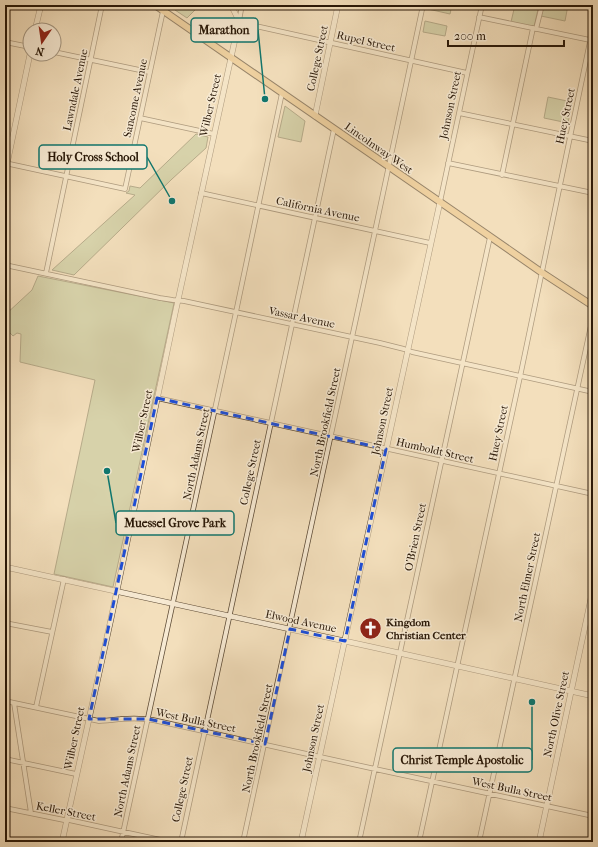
<svg xmlns="http://www.w3.org/2000/svg" width="598" height="847" font-family="'IM FELL French Canon',serif">
<rect width="100%" height="100%" fill="#f3dfbc"/>
<filter id="stains"><feTurbulence type="fractalNoise" baseFrequency=".005" numOctaves="4"/><feColorMatrix values="0 0 0 0 .2 0 0 0 0 .09 0 0 0 0 .02 0 0 0 .5 -.17"/></filter>
<radialGradient id="worn" r=".72"><stop offset=".6" stop-color="#630" stop-opacity="0"/><stop offset="1" stop-color="#630" stop-opacity=".3"/></radialGradient>
<path fill="#b6c394" stroke="#6f6d4e" d="M179 5H200L187 18 175 10Z
M429 5H452L450 14 428 9Z
M515 5H539L534 27 511 22Z
M544 5H568L565 21 541 16Z
M425 21 447 26 445 36 423 32Z
M548 97 572 102 568 123 544 118Z
M285 106 305 121 301 142 278 137Z
M196 134 208 137 206 148 172 179 74 275 52 270 135 195 126 193 129 191 130 186 140 188Z
M38 276 174 303 113 587 54 574 95 380 20 362 21 334 17 333 13 336 10 333 5 338V315L32 290Z"/>
<g fill="none" stroke-linecap="round" stroke-linejoin="round">
<defs>
<path id="minor" d="M242 5 239 21 242 23 467 73
M479 17 590 40
M536 29 542 5
M5 42 30 47
M54 52 149 72
M459 113 593 141
M140 118 214 134
M5 163 125 189 163 11
M448 163 593 193
M502 175 533 28
M201 193 430 243
M440 202 482 5
M5 265 160 298 173 300 184 301 380 343 404 349 412 352 593 392
M46 273 102 5
M157 398 593 494
M5 623 52 632
M5 701 99 721C106 721 113 720 121 719 132 718 142 718 153 720L375 769 593 816
M14 703 31 813
M36 707 64 579
M5 759 76 774
M5 808 64 820H69L170 842
M121 842 236 312 282 93
M181 842 334 129
M243 842 375 231 423 5
M359 842 490 237
M419 842 520 377 593 27
M479 842 593 316"/>
<path id="tertiary" d="M35 30 41 5
M315 116 338 5
M5 174 30 54
M5 567 372 647 593 696
M62 842 111 619 175 314 239 21 231 5
M301 842 440 202
M539 842 593 589"/>
<path id="primary" d="M155 5 485 233 541 272 593 306"/>
</defs>
<use href="#minor" stroke="#5b4934" stroke-width="5.5"/>
<use href="#tertiary" stroke="#5b4934" stroke-width="6"/>
<use href="#primary" stroke="#281707" stroke-width="8"/>
<use href="#minor" stroke="#f7ead3" stroke-width="4"/>
<use href="#tertiary" stroke="#f7ead3" stroke-width="5"/>
<use href="#primary" stroke="#eac07e" stroke-width="6"/>
</g>
<path d="M0 0H598V847H0ZM157 398 386 449 345 641 290 629 265 744 148 719H89Z" fill="#f3dfbc" fill-opacity=".55" fill-rule="evenodd"/>
<path fill="none" stroke="#1d4ed8" stroke-width="3" stroke-dasharray="8 5" stroke-linejoin="round" d="M157 398 386 449 345 641 290 629 265 744 148 719H89Z"/>
<defs>
<symbol id="church-disc" viewBox="-11 -11 22 22"><circle r="9.5" fill="#8f2418" stroke="#f7ead3"/><path d="M-1.2-6h2.4v3.5h3.3v2.4h-3.3V6h-2.4V-.1h-3.3v-2.4h3.3Z" fill="#fff"/></symbol>
</defs>
<g fill-rule="evenodd">
<use href="#church-disc" x="358" y="616" width="25" height="25"/>
</g>
<g text-anchor="middle" stroke-width="3" stroke-linejoin="round" paint-order="stroke">
<g font-size="11" fill="#281707" stroke="#f7ead3">
<text transform="translate(366 41) rotate(13)" y="4">Rupel Street</text>
<text transform="translate(317 58) rotate(-78)" y="4">College Street</text>
<text transform="translate(75 90) rotate(-78)" y="4">Lawndale Avenue</text>
<text transform="translate(135 98) rotate(-78)" y="4">Sancome Avenue</text>
<text transform="translate(210 105) rotate(-77)" y="4">Wilber Street</text>
<text transform="translate(450 105) rotate(-78)" y="4">Johnson Street</text>
<text transform="translate(565 116) rotate(-78)" y="4">Huey Street</text>
<text transform="translate(379 148) rotate(35)" y="4">Lincolnway West</text>
<text transform="translate(318 209) rotate(12)" y="4">California Avenue</text>
<text transform="translate(302 317) rotate(12)" y="4">Vassar Avenue</text>
<text transform="translate(142 421) rotate(-78)" y="4">Wilber Street</text>
<text transform="translate(382 421) rotate(-78)" y="4">Johnson Street</text>
<text transform="translate(325 422) rotate(-78)" y="4">North Brookfield Street</text>
<text transform="translate(498 433) rotate(-78)" y="4">Huey Street</text>
<text transform="translate(435 450) rotate(13)" y="4">Humboldt Street</text>
<text transform="translate(196 454) rotate(-78)" y="4">North Adams Street</text>
<text transform="translate(250 472) rotate(-78)" y="4">College Street</text>
<text transform="translate(415 537) rotate(-78)" y="4">O'Brien Street</text>
<text transform="translate(527 577) rotate(-78)" y="4">North Elmer Street</text>
<text transform="translate(301 621) rotate(12)" y="4">Elwood Avenue</text>
<text transform="translate(556 714) rotate(-78)" y="4">North Olive Street</text>
<text transform="translate(196 720) rotate(12)" y="4">West Bulla Street</text>
<text transform="translate(74 738) rotate(-78)" y="4">Wilber Street</text>
<text transform="translate(257 738) rotate(-78)" y="4">North Brookfield Street</text>
<text transform="translate(313 738) rotate(-78)" y="4">Johnson Street</text>
<text transform="translate(127 771) rotate(-78)" y="4">North Adams Street</text>
<text transform="translate(182 789) rotate(-78)" y="4">College Street</text>
<text transform="translate(512 789) rotate(12)" y="4">West Bulla Street</text>
<text transform="translate(66 811) rotate(11)" y="4">Keller Street</text>
</g>
<g font-size="11" font-weight="bold" fill="#281707" stroke="#f7ead3" text-anchor="start">
<text x="386" y="626">Kingdom<tspan x="386" dy="13">Christian Center</tspan></text>
</g>
</g>
<path fill="none" stroke="#0f766e" stroke-width="1.5" d="M265 99L258 30M172 201L147 157M107 471L116 523M532 702L532 760"/>
<g fill="#0f766e" stroke="#f7ead3" stroke-width="1.5">
<circle cx="265" cy="99" r="4"/>
<circle cx="172" cy="201" r="4"/>
<circle cx="107" cy="471" r="4"/>
<circle cx="532" cy="702" r="4"/>
</g>
<g fill="#f7ead3" stroke="#0f766e" stroke-width="1.5">
<rect x="191" y="18" width="67" height="24" rx="4"/>
<rect x="39" y="145" width="108" height="24" rx="4"/>
<rect x="116" y="511" width="118" height="24" rx="4"/>
<rect x="393" y="748" width="139" height="24" rx="4"/>
</g>
<g font-size="12" text-anchor="middle" font-weight="bold" fill="#281707">
<text x="224" y="34">Marathon</text>
<text x="93" y="161">Holy Cross School</text>
<text x="175" y="527">Muessel Grove Park</text>
<text x="462" y="764">Christ Temple Apostolic</text>
</g>
<rect width="598" height="847" fill="none" stroke="#f3dfbc" stroke-width="20"/>
<rect x="6" y="6" width="586" height="835" fill="none" stroke="#281707" stroke-width="2"/>
<rect x="10" y="10" width="578" height="827" fill="none" stroke="#281707"/>
<g transform="translate(42 42) rotate(193)"><circle r="19" fill="#f7ead3" stroke="#a49681"/>
<path d="M0-3L7 15L0 10L-7 15Z" fill="#8f2418"/>
<text y="-6" font-size="11" font-weight="bold" text-anchor="middle" fill="#281707">N</text>
</g>
<path d="M448 40v6h116v-6" fill="none" stroke="#281707" stroke-width="2"/>
<text x="454" y="40" font-size="12" fill="#281707" stroke="#f7ead3" stroke-width="3" paint-order="stroke">200 m</text>
<rect width="100%" height="100%" filter="url(#stains)"/>
<rect width="100%" height="100%" fill="url(#worn)"/>
</svg>
